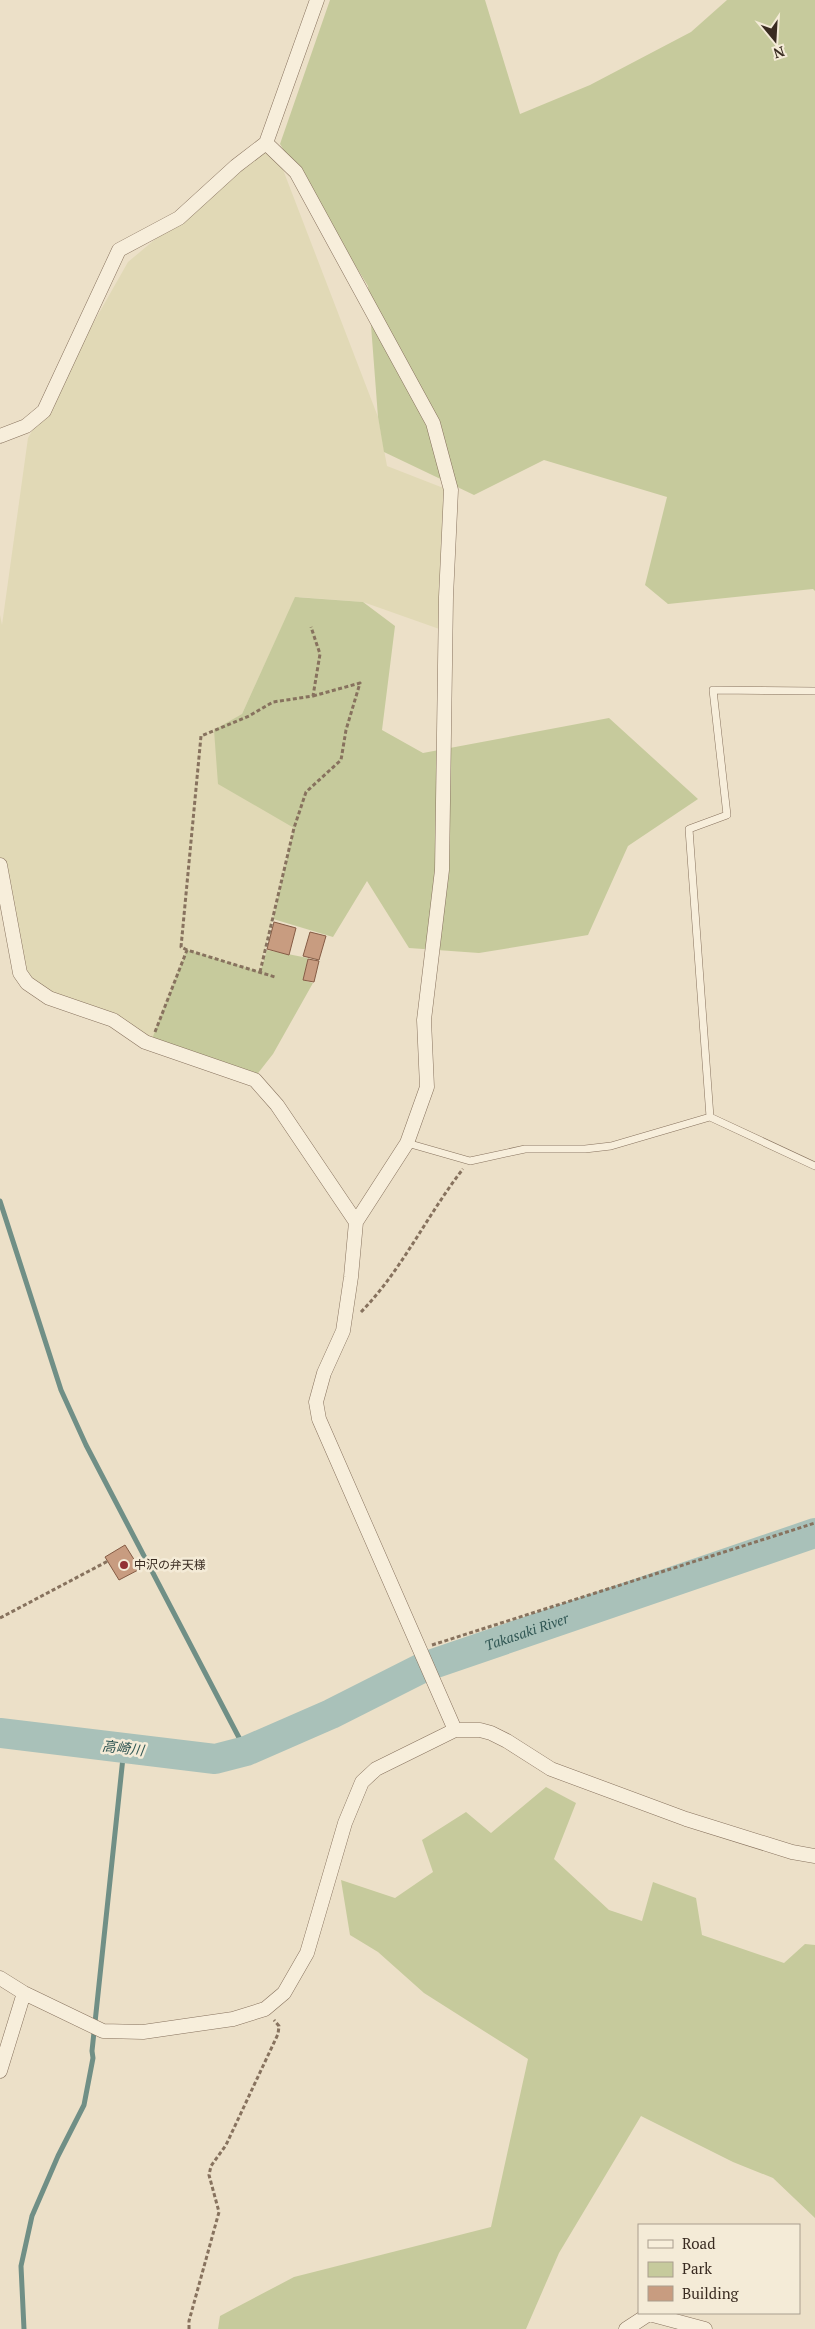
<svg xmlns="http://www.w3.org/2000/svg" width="815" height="2329" font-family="'PT Serif','Noto Sans JP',serif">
<rect width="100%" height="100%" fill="#ece0c8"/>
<path fill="#e1d9b6" d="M264 148 282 167 378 417 387 466 446 489 445 631 363 602 299 597 284 622 242 714 294 828 260 972 151 1041 27 983 0 865V615L2 625 28 438 128 262Z"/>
<path fill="#c6ca9c" d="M330 0H485L520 114 590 85 691 32 727 0H815V591L813 589 668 604 645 585 667 497 544 460 474 495 384 452 378 417 368 286 280 144Z
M295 597 363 602 395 626 382 730 423 753 609 718 698 799 628 846 588 935 479 953 409 948 367 881 333 937 273 919 294 828 218 784 214 730 242 714Z
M187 950 260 972 267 950 308 958 303 980 313 983 273 1054 255 1077 150 1044Z
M546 1787 576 1803 554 1859 609 1910 642 1921 653 1882 696 1898 702 1935 784 1963 805 1944 815 1945V2218L773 2178 733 2162 641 2116 559 2253 526 2329H218L220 2316 294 2277 491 2227 528 2059 424 1993 378 1952 350 1935 341 1880 395 1898 433 1872 422 1840 466 1812 491 1833Z"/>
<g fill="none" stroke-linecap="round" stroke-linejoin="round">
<path stroke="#708f86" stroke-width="5" d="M0 1201 61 1390 86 1445 246 1751
M24 2329 21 2266 32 2216 58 2156 84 2105 93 2058 92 2051 124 1748"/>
<path stroke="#a9c1b9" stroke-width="30" id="s1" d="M0 1733 215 1759 246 1751 331 1714 424 1667 815 1533"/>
</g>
<path fill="#c89c80" stroke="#855c45" d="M274 922 296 928 289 955 267 949Z
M310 932 326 936 319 960 303 956Z
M308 959 319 961 314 982 303 980Z
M125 1545 140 1569 119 1580 105 1557Z"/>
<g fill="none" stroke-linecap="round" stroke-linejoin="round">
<defs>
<path id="service" d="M710 1117 689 829 727 815 713 690 815 691
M407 1143 470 1161 525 1149H585L611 1146 710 1117 815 1166"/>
<path id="minor" d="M266 143 296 172 433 423 451 490 446 597 442 870 424 1020 427 1087 407 1143 356 1222 351 1277 343 1331 324 1373 316 1402 319 1419 455 1730
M0 436 26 426 44 411 119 250 179 218 236 166 266 143 317 0
M0 865 20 973 27 983 49 998 113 1020 145 1042 255 1080 277 1105 356 1222
M0 1978 24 1993 103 2031 143 2032 233 2019 265 2009 284 1993 307 1953 345 1823 362 1782 376 1769 455 1730H480L491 1733 507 1741 551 1769 686 1819 792 1852 815 1856
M0 2071 24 1993
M626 2329 649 2314 705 2329"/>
</defs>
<use href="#service" stroke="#87725e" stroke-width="8"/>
<use href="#minor" stroke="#87725e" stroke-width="15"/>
<path stroke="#87725e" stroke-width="3" stroke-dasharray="4 2.5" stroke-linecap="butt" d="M187 950 181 947 201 736 249 716 273 702 313 696 320 654 311 627
M260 972 294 828 306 792 341 760 346 730 360 683 313 696
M155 1032 187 950 275 977
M361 1312C402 1270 427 1215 463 1169
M0 1618 108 1561
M432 1645 815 1523
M189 2329V2321L219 2212 209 2175 211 2166 226 2145 278 2034 279 2026 274 2020"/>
<use href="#service" stroke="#f7eedb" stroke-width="7"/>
<use href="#minor" stroke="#f7eedb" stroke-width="14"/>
</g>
<circle fill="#933135" stroke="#f4ebd7" stroke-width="2" cx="124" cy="1565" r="5"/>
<g text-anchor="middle" stroke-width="5" stroke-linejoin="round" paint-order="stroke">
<g font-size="12" fill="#392b21" stroke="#f4ebd7" text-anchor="start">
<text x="134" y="1569">中沢の弁天様</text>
</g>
<g font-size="14" font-style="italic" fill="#315754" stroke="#f4ebd7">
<text dy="5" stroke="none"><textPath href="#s1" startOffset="554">Takasaki River</textPath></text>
<text transform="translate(123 1748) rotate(7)" y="5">高崎川</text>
</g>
</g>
<rect x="638" y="2224" width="162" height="90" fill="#f4ebd7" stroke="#a99e8e"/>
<rect x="648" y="2240" width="25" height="8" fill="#f7eedb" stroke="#a99e8e"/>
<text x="682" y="2249" font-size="15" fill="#392b21">Road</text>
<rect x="648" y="2262" width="25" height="15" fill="#c6ca9c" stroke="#a99e8e"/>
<text x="682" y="2274" font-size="15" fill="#392b21">Park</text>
<rect x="648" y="2286" width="25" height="15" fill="#c89c80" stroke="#a99e8e"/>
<text x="682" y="2299" font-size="15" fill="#392b21">Building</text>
<g transform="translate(775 40) rotate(162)" stroke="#f4ebd7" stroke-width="4" paint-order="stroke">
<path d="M0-4L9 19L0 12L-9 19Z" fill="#392b21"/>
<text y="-8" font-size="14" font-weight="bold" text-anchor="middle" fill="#392b21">N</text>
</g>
</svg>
